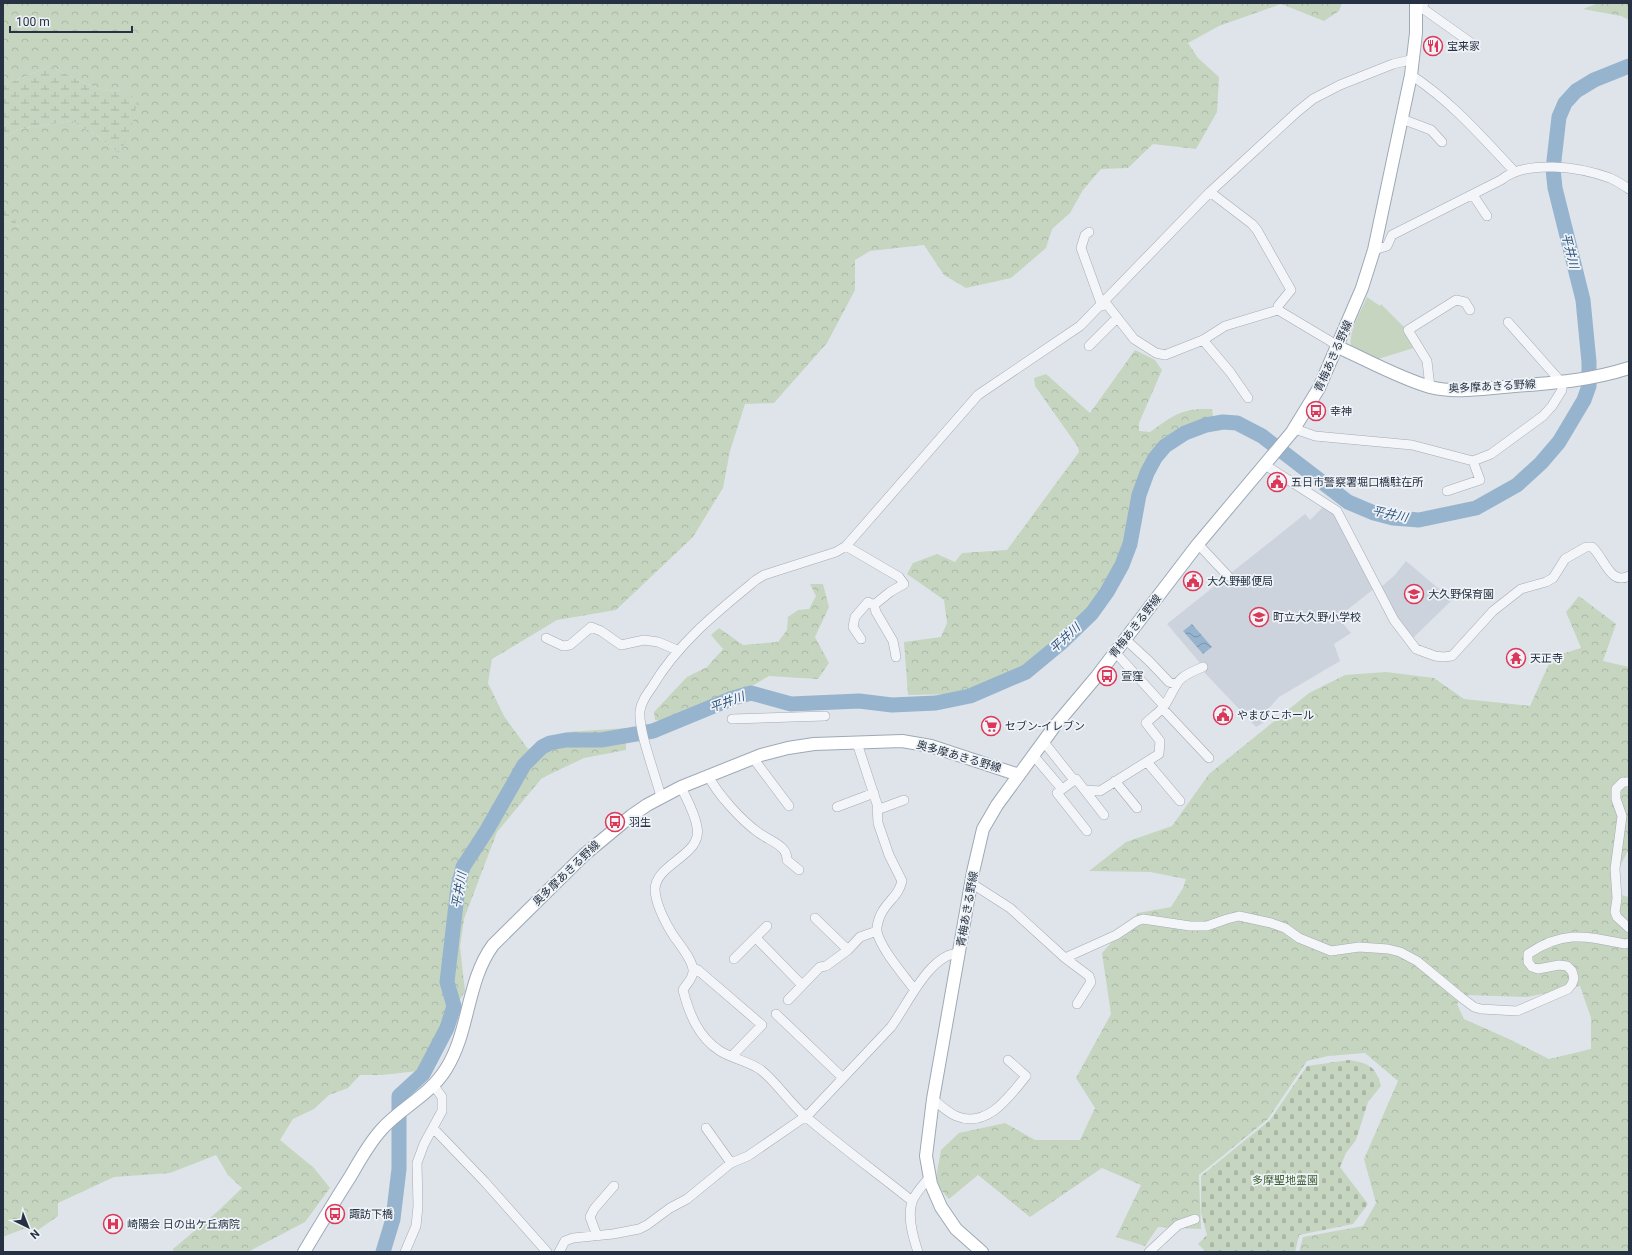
<svg xmlns="http://www.w3.org/2000/svg" width="1632" height="1255" font-family="Roboto,'Noto Sans JP',sans-serif">
<defs>
<pattern id="forest-crowns" width="20" height="18" patternUnits="userSpaceOnUse"><rect width="20" height="18" fill="#c6d5c0"/><path d="M2 6a3 3 0 1 1 6 0M12 15a3 3 0 1 1 6 0" fill="none" stroke="#aab7a6"/></pattern>
<pattern id="wetland-marsh" width="20" height="14" patternUnits="userSpaceOnUse"><rect width="20" height="14" fill="#c6d5c0"/><path d="M1 5h8M5 5V1M11 12h8M15 12V8" fill="none" stroke="#aab7a6"/></pattern>
<pattern id="cemetery-stones" width="16" height="16" patternUnits="userSpaceOnUse"><rect width="16" height="16" fill="#c6d5c0"/><path d="M2 7V4a2 2 0 0 1 4 0v3zM10 15v-3a2 2 0 0 1 4 0v3z" fill="#aab7a6"/></pattern>
<pattern id="water-waves" width="16" height="10" patternUnits="userSpaceOnUse"><rect width="16" height="10" fill="#96b4ce"/><path d="M0 5q4-4 8 0t8 0" fill="none" stroke="#7a93a9"/></pattern>
</defs>
<rect width="100%" height="100%" fill="#dfe4ea"/>
<path fill="#cdd3dd" d="M1323 507 1337 516 1375 588 1342 614 1340 620 1351 633 1334 644 1340 661 1279 697 1269 708 1263 723 1256 727 1203 671 1205 669 1167 624 1305 514 1310 520Z
M1406 561 1452 600 1412 639 1398 622 1381 587 1395 575Z"/>
<path fill="url(#forest-crowns)" fill-rule="evenodd" d="M3 3H1342L1339 11 1324 21 1281 4 1219 26 1188 43 1198 58 1219 77 1217 112 1196 149 1153 144 1128 168 1101 169 1083 190 1070 213 1052 229 1046 248 1011 278 966 288 944 275 924 245 870 251 855 260V290L827 343 774 403 745 404 730 451 723 488 693 537 616 610 557 620 492 659 488 683 504 716 528 749 568 732 626 728V750L584 758 542 778 497 832 464 919 460 947 465 991 418 1071 382 1075H360L348 1088 329 1095 314 1109 293 1119 280 1140 314 1168 330 1188 305 1222 248 1252H174L173 1249 217 1212 242 1188 228 1175 216 1155 170 1173 114 1177 58 1203V1216L38 1230 23 1229 3 1237V220L19 227 3 202V138L19 129 72 121 96 135 120 154 125 91 100 90 49 66 3 86Z
M1598 3H1629V20L1621 16 1583 9Z
M1135 350 1155 360 1162 370 1139 423V431L1150 432C1174 415 1181 408 1212 409L1213 416 1168 439 1141 483 1118 557 1098 600 1022 667 958 694 908 695 904 642 941 637 947 623 944 600 907 574 913 563 937 554 955 562 962 553 1007 550 1079 452 1078 447 1035 386 1034 378 1046 374 1090 413Z
M810 584H823L829 607 815 637 829 663 818 679 769 676 738 694 661 721 655 720 654 712 687 677 707 667 723 649 711 635 719 628 743 645 778 642 787 630 788 617 798 610 809 609 816 596Z
M1579 596 1616 624 1603 661 1629 667V849L1614 877 1621 895 1629 897V1252H1299L1303 1237 1363 1226 1376 1203 1364 1159 1398 1081 1365 1053 1328 1056 1307 1061 1268 1119 1199 1175 1201 1229 1158 1227 1145 1246 1116 1237 1141 1185 1102 1168 1030 1217 978 1175 949 1199 935 1183 941 1150 959 1133 1005 1123 1035 1140H1080L1095 1108 1076 1078 1111 1014 1102 953 1138 913 1171 907 1183 888 1186 879 1150 872 1089 871 1126 842 1172 826 1209 774 1309 693 1345 675 1386 672 1434 678 1464 699 1530 706 1552 657 1581 648 1566 612ZM1580 986 1591 1018V1049L1549 1059 1509 1039 1464 1019 1457 1004 1464 995 1527 997Z"/>
<path fill="url(#wetland-marsh)" d="M49 66 100 90 125 91 137 100 134 119 120 154 96 135 72 121 19 129 3 138V86Z
M3 202 5 204 19 227 3 220Z"/>
<path fill="url(#cemetery-stones)" d="M1349 1060C1368 1063 1376 1066 1381 1086L1368 1102 1356 1140 1346 1153 1340 1167 1368 1204 1353 1224 1299 1235 1295 1252H1206L1198 1244 1207 1235 1201 1213V1176L1270 1120 1307 1066Z"/>
<path fill="#c6d5c0" d="M1367 297 1380 306 1381 304 1406 329 1417 347 1378 359 1352 348C1346 336 1362 309 1367 297Z"/>
<path fill="url(#water-waves)" d="M1192 624 1212 647 1203 654 1183 631Z"/>
<g fill="none" stroke-linecap="round" stroke-linejoin="round">
<path stroke="#96b4ce" stroke-width="15" d="M383 1252 393 1219 399 1169V1096L423 1074 447 1028 454 1006 447 982 458 887 463 867 487 830 524 765 542 747 550 743 566 740H601L653 731 733 698 751 693 791 704 859 701 892 705 936 703 970 696 1026 672 1061 643 1092 613 1107 592 1122 565 1130 544 1139 495 1147 473 1155 458 1165 446 1185 433 1206 425 1223 422 1237 423 1262 436 1348 502 1374 513 1393 518 1419 520 1476 508 1517 485 1541 463 1559 442 1584 400 1589 386V362L1583 300 1555 188 1553 169 1559 117 1565 103 1576 91 1594 80 1629 66"/>
<defs>
<path id="minor" d="M1424 3 1422 8 1470 42
M1411 75C1451 101 1482 137 1514 171
M1402 119 1431 130 1442 142
M1210 192 1252 224 1257 230 1291 290 1278 306V310
M1473 195 1487 216
M1089 232 1085 235 1081 248 1102 306
M1374 250 1387 246 1392 235 1501 180C1527 159 1580 167 1610 178 1617 181 1623 185 1629 189
M1105 302 1134 339 1156 353 1165 355 1203 340 1225 326 1278 310 1330 341 1338 347
M1203 340 1230 372 1248 398
M1089 346 1117 318
M1430 387 1427 361 1408 330 1456 300 1465 302 1470 310
M1295 429 1315 436 1412 445 1473 461 1491 454 1543 416 1552 406 1562 390V383L1508 322
M1265 465 1337 511 1394 620 1416 649 1435 656 1443 657 1452 656 1493 611 1521 589 1546 582 1553 578 1565 559 1586 547H1592C1604 557 1610 586 1629 576
M1447 491 1480 480 1473 461
M1198 544 1228 576
M846 546 899 577 904 584 890 592 874 605
M546 638 563 646 570 645 591 627 601 631 621 645 644 640 658 642 677 650
M861 639 853 627 855 617 868 602 874 605 876 612 893 641 896 657
M1125 639 1149 661 1169 682 1175 684
M1115 652 1164 706
M1162 708 1209 758
M732 719 825 716
M1043 741 1074 780
M857 743 877 804 878 823 889 855 902 881C898 897 888 900 881 914 879 918 876 927 877 932 881 949 903 974 914 989
M1033 755 1062 789
M753 758 789 806
M1148 763 1180 801
M708 775C717 794 742 821 759 833 767 839 777 842 783 849 786 852 787 855 787 860L799 870
M1115 781 1137 808
M1629 782H1623L1616 789V799L1622 816 1615 869 1617 898 1615 912 1617 917 1629 928
M681 787C687 800 695 813 697 827 703 856 655 863 655 890 656 906 665 922 673 935 679 944 694 961 693 972 692 980 687 983 683 990 689 1013 698 1037 720 1051 733 1059 748 1061 761 1070 777 1083 789 1102 805 1116 840 1146 877 1173 912 1201
M1085 790 1100 791 1159 754 1160 741 1146 723C1152 717 1160 712 1165 705 1180 680 1174 679 1203 667
M661 797C656 776 638 731 640 711 641 702 647 694 652 687 678 643 717 612 756 580L764 575 836 552 846 546 978 395 1080 326 1210 192 1297 112 1313 99 1340 85 1393 64 1414 59
M837 807 874 793
M877 810 904 800
M1087 831 1057 793 1076 779 1104 815
M971 883 1010 908 1065 958 1116 935 1137 921 1143 919 1190 926H1207L1227 919 1239 916 1271 923 1285 928 1299 938 1331 951 1359 947 1388 949 1400 952 1417 961 1462 998 1474 1007 1481 1009 1517 1011 1568 989 1572 984 1574 978 1572 971 1567 966 1559 965 1538 969 1532 967 1528 962V954C1564 930 1585 936 1625 944L1629 943
M815 918 848 950
M756 938 802 985
M1065 958 1089 976 1091 982 1077 1004
M734 959 767 926
M693 968 698 970 762 1025 732 1056
M788 1000 820 967 826 966 848 950 860 937 877 931
M776 1014 843 1078
M933 1099C940 1105 947 1112 956 1116 987 1129 1009 1097 1026 1076L1008 1060
M433 1128 484 1181 547 1252
M706 1128 731 1163
M597 1236 590 1217 594 1209 614 1186
M405 1252 416 1226 418 1206 417 1163 424 1144 442 1111V1097L434 1086
M559 1252 565 1241 573 1238 613 1234 639 1229 647 1225 670 1208 687 1199 731 1163 748 1156 809 1114 891 1027C907 1006 929 954 959 953
M918 1252C913 1237 907 1217 912 1202 915 1193 923 1185 929 1178
M1149 1252 1178 1225 1195 1219"/>
<path id="major" d="M1338 347C1367 360 1399 378 1430 387 1453 393 1480 389 1503 387 1548 383 1585 382 1629 368
M304 1252C319 1227 334 1202 350 1177 360 1160 369 1143 382 1129 402 1107 430 1095 446 1069 470 1031 466 982 493 945L584 855 631 816 647 805 681 787 761 755 788 748 814 744 902 741 931 746 1019 775
M982 1252 956 1229 941 1207 931 1184 926 1156 933 1099 973 872 983 829 997 805 1054 727 1097 676 1198 544 1292 432 1319 388 1362 288 1374 250 1411 75 1416 33V3"/>
</defs>
<use href="#minor" stroke="#a4abb5" stroke-width="10"/>
<use href="#major" stroke="#9da9b7" stroke-width="14"/>
<use href="#minor" stroke="#f3f5f8" stroke-width="9"/>
<use href="#major" stroke="#fff" stroke-width="12"/>
</g>
<defs>
<symbol id="restaurant-ring" viewBox="-11 -11 22 22"><circle r="9.5" fill="#eff3f7" stroke="#dd3758" stroke-width="1.5"/><path d="M-5-6h1v4h1v-4h1v4h1v-4h1v5L-1.5 .5V6h-2V.5L-5-1ZM5-6V6H3V1.5H1.5Q1.5-4 5-6Z" fill="#dd3758"/></symbol>
<symbol id="bus-ring" viewBox="-11 -11 22 22"><circle r="9.5" fill="#eff3f7" stroke="#dd3758" stroke-width="1.5"/><path d="M-5-6H5V4H4V6H2V4H-2V6H-4V4H-5ZM-3.5-4V0h7V-4ZM-3.5 1.2v1.5H-2V1.2ZM2 1.2v1.5H3.5V1.2Z" fill="#dd3758"/></symbol>
<symbol id="civic-ring" viewBox="-11 -11 22 22"><circle r="9.5" fill="#eff3f7" stroke="#dd3758" stroke-width="1.5"/><path d="M-.6-6.5H3V-4.5H.6V-3L4-1V1h2V6H-6V1h2V-1L-.6-3ZM-1.2 2.5V6h2.4V2.5Z" fill="#dd3758"/></symbol>
<symbol id="school-ring" viewBox="-11 -11 22 22"><circle r="9.5" fill="#eff3f7" stroke="#dd3758" stroke-width="1.5"/><path d="M0-5L7-2L0 1L-7-2ZM-4 1L0 2.5L4 1V4Q0 6-4 4Z" fill="#dd3758"/></symbol>
<symbol id="temple-ring" viewBox="-11 -11 22 22"><circle r="9.5" fill="#eff3f7" stroke="#dd3758" stroke-width="1.5"/><path d="M0-6L5-2H3V0L6.5 2.5H4V6H1.5V3h-3V6H-4V2.5H-6.5L-3 0V-2H-5Z" fill="#dd3758"/></symbol>
<symbol id="supermarket-ring" viewBox="-11 -11 22 22"><circle r="9.5" fill="#eff3f7" stroke="#dd3758" stroke-width="1.5"/><path d="M-6-5.5h2.5l.6 2H6L4.5 2H-2.5L-4.4-4H-6ZM-1.5 3.2a1.3 1.3 0 1 0 .1 0ZM3 3.2a1.3 1.3 0 1 0 .1 0Z" fill="#dd3758"/></symbol>
<symbol id="hospital-ring" viewBox="-11 -11 22 22"><circle r="9.5" fill="#eff3f7" stroke="#dd3758" stroke-width="1.5"/><path d="M-5-5h3v3.5h4V-5h3V5h-3V1.5h-4V5h-3Z" fill="#dd3758"/></symbol>
</defs>
<g fill-rule="evenodd">
<use href="#restaurant-ring" x="1422" y="35" width="22" height="22"/>
<use href="#bus-ring" x="1305" y="400" width="22" height="22"/>
<use href="#civic-ring" x="1266" y="471" width="22" height="22"/>
<use href="#civic-ring" x="1182" y="570" width="22" height="22"/>
<use href="#school-ring" x="1403" y="583" width="22" height="22"/>
<use href="#school-ring" x="1248" y="606" width="22" height="22"/>
<use href="#temple-ring" x="1505" y="647" width="22" height="22"/>
<use href="#bus-ring" x="1096" y="665" width="22" height="22"/>
<use href="#civic-ring" x="1212" y="704" width="22" height="22"/>
<use href="#supermarket-ring" x="980" y="715" width="22" height="22"/>
<use href="#bus-ring" x="604" y="811" width="22" height="22"/>
<use href="#bus-ring" x="324" y="1203" width="22" height="22"/>
<use href="#hospital-ring" x="102" y="1213" width="22" height="22"/>
</g>
<g text-anchor="middle" stroke-width="3.5" stroke-linejoin="round" paint-order="stroke">
<g font-size="11" fill="#263243" stroke="#eff3f7" text-anchor="start">
<text x="1447" y="50">宝来家</text>
<text x="1330" y="415">幸神</text>
<text x="1291" y="486">五日市警察署堀口橋駐在所</text>
<text x="1207" y="585">大久野郵便局</text>
<text x="1428" y="598">大久野保育園</text>
<text x="1273" y="621">町立大久野小学校</text>
<text x="1530" y="662">天正寺</text>
<text x="1121" y="680">萱窪</text>
<text x="1237" y="719">やまびこホール</text>
<text x="1005" y="730">セブン-イレブン</text>
<text x="629" y="826">羽生</text>
<text x="349" y="1218">諏訪下橋</text>
<text x="127" y="1228">崎陽会 日の出ケ丘病院</text>
</g>
<g font-size="11" fill="#263243" stroke="#eff3f7">
<text transform="translate(1333 356) rotate(-66)" y="4">青梅あきる野線</text>
<text transform="translate(1492 386) rotate(-3)" y="4">奥多摩あきる野線</text>
<text transform="translate(1135 626) rotate(-52)" y="4">青梅あきる野線</text>
<text transform="translate(959 756) rotate(16)" y="4">奥多摩あきる野線</text>
<text transform="translate(566 873) rotate(-44)" y="4">奥多摩あきる野線</text>
<text transform="translate(967 909) rotate(-80)" y="4">青梅あきる野線</text>
</g>
<g font-size="11" fill="#3d6132" stroke="#eff3f7">
<text x="1285" y="1184">多摩聖地霊園</text>
</g>
<g font-size="12" font-style="italic" fill="#2c537c" stroke="#eff3f7">
<text transform="translate(1570 251) rotate(76)" y="4">平井川</text>
<text transform="translate(1390 514) rotate(12)" y="4">平井川</text>
<text transform="translate(1065 638) rotate(-43)" y="4">平井川</text>
<text transform="translate(727 702) rotate(-20)" y="4">平井川</text>
<text transform="translate(459 890) rotate(-80)" y="4">平井川</text>
</g>
</g>
<rect width="1632" height="1255" fill="none" stroke="#263243" stroke-width="8"/>
<g transform="translate(28 1227) rotate(137)" stroke="#eff3f7" stroke-width="3" paint-order="stroke">
<path d="M0-3L7 15L0 10L-7 15Z" fill="#263243"/>
<text y="-6" font-size="11" font-weight="bold" text-anchor="middle" fill="#263243">N</text>
</g>
<path d="M10 26v6h122v-6" fill="none" stroke="#263243" stroke-width="2"/>
<text x="16" y="26" font-size="12" fill="#263243" stroke="#eff3f7" stroke-width="3" paint-order="stroke">100 m</text>
</svg>
